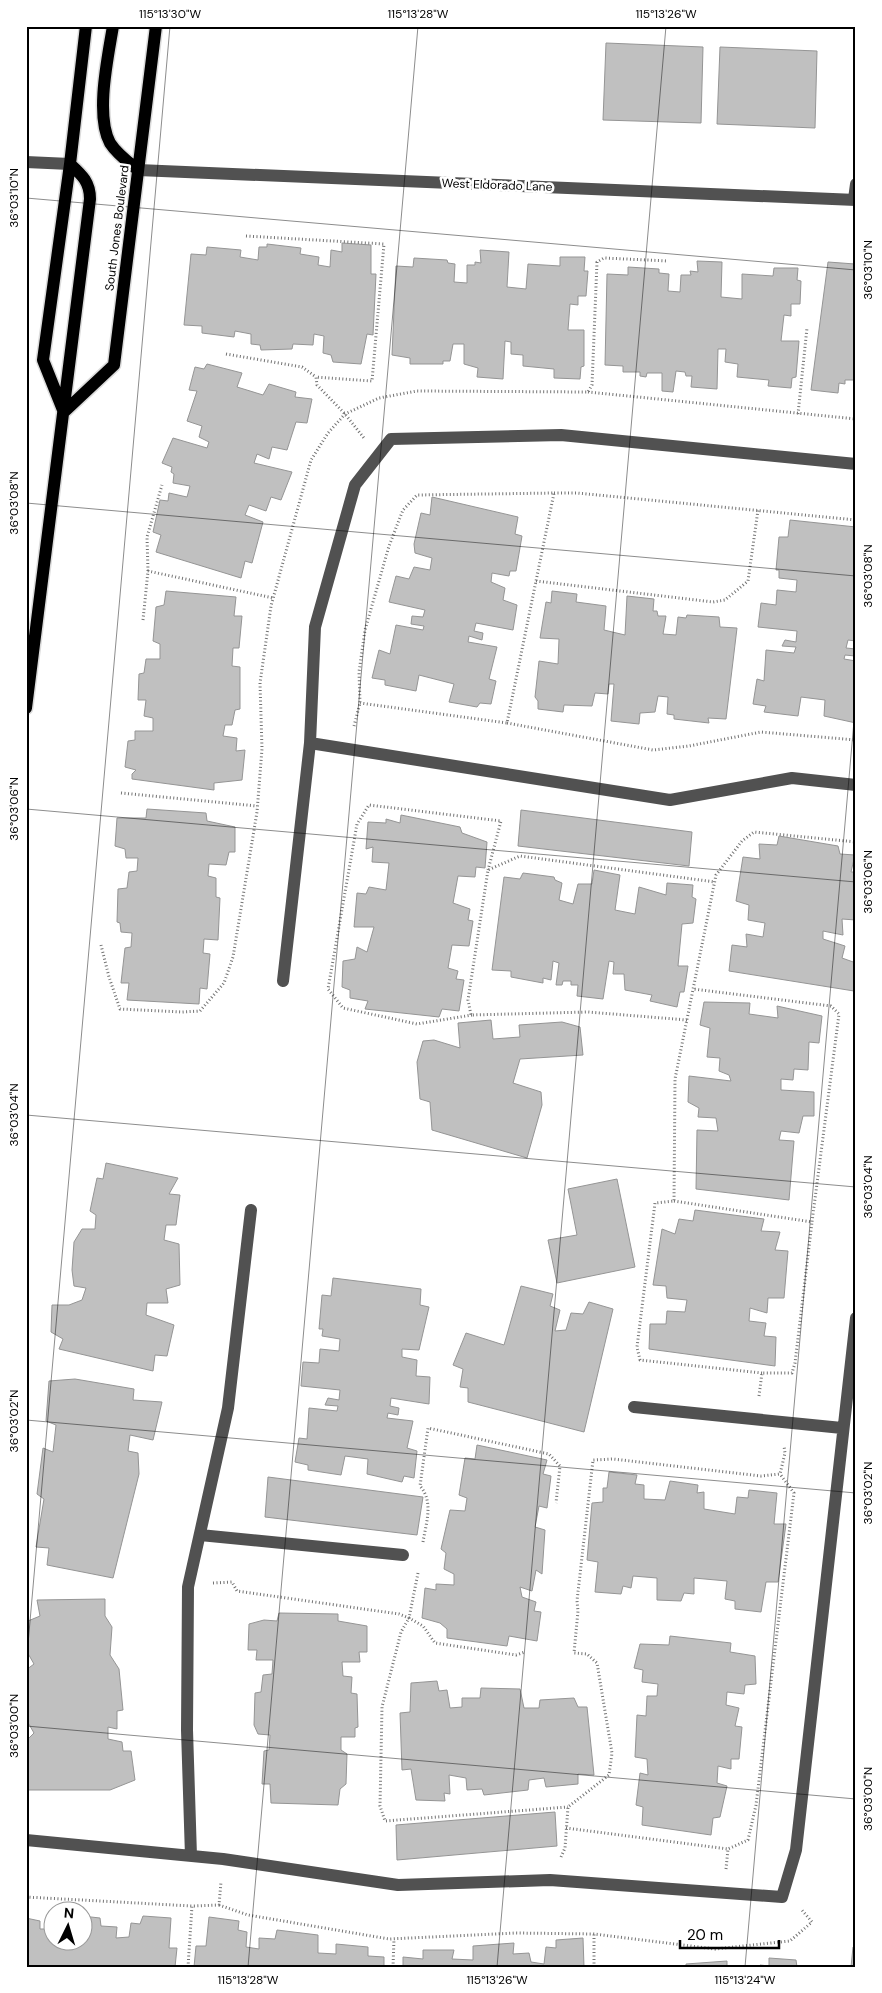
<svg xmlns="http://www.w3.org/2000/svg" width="882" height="1993" font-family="'DM Sans',sans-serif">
<rect width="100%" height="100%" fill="#fff"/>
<path fill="#c0c0c0" stroke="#959595" d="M606 43 703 47 701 123 603 120Z
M720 47 817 51 815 128 717 124Z
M342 243 371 245V274H376L373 335 367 334 361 364 333 362 331 355 323 353 324 336 314 334 313 345 293 344 292 349 261 350 260 345 251 344V334L235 331 234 337 202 333V326L184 325 191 254 206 255 207 247 241 250 240 257 258 260 259 247H267V244L301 248 300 254 319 257 318 265 330 267 331 250 342 252Z
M480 250 509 252 507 287 526 289 528 264 560 266V257H585L584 271H588L586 296H578V305L570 304 568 330H584V366L581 367 580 379 554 378V369L523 366V355L511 354V342L505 341 503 379 477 377 478 368 464 364V344H453L450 361H443V364H410V358L392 355 396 266 413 267 414 258 447 260 448 263 455 264 454 282 467 283V265H475V262L481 263Z
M697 261 722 262 721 297 742 299V274L773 276 774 268H798L797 280 801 281 800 304H791V316L784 315 781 341H799L796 377 792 378 791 388 768 386 769 380 737 377 738 364 725 362 726 349H718L717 389 691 387 692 376H686L685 372 676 371 673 392 662 391V373H647L646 377 640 376V372H623V366L605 365 607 274 628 275V267L659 269V273L669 274 668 291 680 292 681 275H691L690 271 698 272Z
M828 262 855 264 856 380H845V384L839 383 838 393 811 390Z
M207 364 242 373 237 387 263 395 269 384 296 392 295 397 312 399 307 423 296 422 287 450 272 447 269 459 257 454 254 463 292 472 281 500 271 497 266 511 249 505 245 515 263 522 252 563 245 561 241 578 156 552 161 535 153 532 160 500 168 501 169 493 187 497 190 486 173 483 174 474 171 472 172 467 162 463 173 438 207 448 209 442 199 437 202 426 187 421 197 391 189 390 195 367 204 369Z
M432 497 518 517 515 534 522 536 516 571H510L509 576 492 573 491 582 505 588 503 600 517 605 513 630 476 623 474 631 483 633 482 640 469 636 468 642 497 647 489 679 496 681 491 704 480 703 477 707 449 702 454 684 419 675 416 691 385 685V680L372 678 379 650 390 654 396 625 423 630 424 626 411 624 412 616 423 617 425 610 389 602 396 576 409 579 414 567 430 570 432 558 415 553 414 544 421 513 430 515Z
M790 520 856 527V641L848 640 846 648 856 649 855 656 845 655 844 659 856 661V723L824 716 825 700 801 697 798 716 764 712 766 706 753 704 757 679 764 681 766 650 794 653 796 647 782 646 785 640 796 642 797 631 758 627 761 603 776 605 777 590 796 592 797 580 779 578V570H776L779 537H788Z
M166 591 236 597 234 616H242L239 648H233L232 666 240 667V709L235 710 232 725H225L223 736 237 738 236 751 245 750 242 780 214 783V790L132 779V774L136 770 125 767 128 741 135 740V731H153V718L144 716 146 700H138L139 674 144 673 146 659H160V644L153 641 156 607 164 605Z
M552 591 577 594 576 602 606 606 604 630 625 635 627 596 654 599 653 611H657L658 616H666L663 634 676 635 678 617 686 618 687 615 719 617 720 627 737 628 726 719 708 718 709 723 674 719V715L667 714 668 697 658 696 655 712 640 713 639 724 611 721 614 684H609L608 694 595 693 592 706 564 705 563 712 538 709V701L535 697 539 661 558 664 559 639 540 638 546 602 551 603Z
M147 809 206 813 207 821 235 827V852H229L226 865 209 864 208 876 216 878V897L220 898 218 940 204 939 203 953 210 954 207 989 200 988 199 1004 127 1000 129 983H121L125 948 131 947 132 933 121 932 120 923 117 922 118 889 127 888 129 872 137 871 138 858H126L125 849 115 846 117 818H146Z
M521 810 692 832 689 866 518 846Z
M401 815 460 827 462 833 487 842 485 868 476 867 475 877 458 876 453 903 470 909 468 920 473 921 469 946 452 945 448 968 458 971 456 979 464 980 459 1011 442 1009 439 1017 365 1009 368 1001 350 998V990L342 987 343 961 355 959 357 947 367 952 374 927H354L357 893 366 894 369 887 386 890 389 863 372 862 373 847 366 849 368 822 386 823V819L400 823Z
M779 836 838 846 840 854 855 855 851 872H856V920L842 919 843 935 823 931V939L845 946 842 958 856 963 854 991 729 971 732 945 747 947 746 934 763 937 765 923 748 920 749 905 736 901 743 857 760 859 759 844 777 845Z
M594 870 620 875 615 910 635 914 639 887 666 895 667 883 693 885 692 897 696 899 693 923 682 924 678 966H688L684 992H680L677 1007 650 1001 652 995 625 990 624 974H613L614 962 609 961 603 999 577 996 578 985H571V981H563L562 985H556L559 963 553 961 551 980 543 978V983L511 977V971L492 970 504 877 520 879 523 873 554 877 555 880 562 883 559 900 573 904 578 884H592Z
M704 1002 750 1003 749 1014 778 1018 777 1006 822 1016 819 1043 809 1042 808 1070 794 1069 793 1080 781 1079V1090L814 1092V1116H803L799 1133 781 1131 779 1140 794 1141 789 1200 696 1189 697 1130 718 1131 716 1118 698 1117 699 1108 688 1102 689 1076 731 1081 729 1075 719 1071 720 1058 707 1057 710 1028 700 1025Z
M491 1020 493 1039 520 1037 519 1025 562 1022 580 1027 583 1055 520 1059 513 1083 541 1092 542 1105 527 1158 432 1130 430 1102 420 1099 417 1062 423 1041 434 1040 460 1048 458 1023Z
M106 1163 178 1178 169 1194 180 1195 176 1225H166L164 1240 179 1244 180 1285 166 1289 168 1303H147L146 1315 174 1325 167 1356 155 1355 153 1371 59 1349 63 1339 51 1332 52 1305H69L82 1300 86 1288 74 1286 72 1270 74 1242 82 1229H95L96 1215 90 1211 97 1178 103 1179Z
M617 1179 635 1267 557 1283 548 1240 577 1235 568 1189Z
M695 1210 764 1219 761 1231 780 1232 775 1250 788 1251 784 1298H768L767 1313 750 1308 749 1321 766 1323 764 1336 776 1337 775 1366 649 1349 650 1324H666L667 1311 685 1312 687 1300 667 1298 666 1286 653 1285 662 1229 675 1234 679 1219 693 1221Z
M333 1278 421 1289 420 1305 429 1307 419 1350 402 1349V1357L417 1360 416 1376 430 1377 429 1404 391 1398 390 1406 399 1408 398 1415 388 1413 387 1418 413 1421 407 1448 417 1451 414 1478 404 1476 402 1482 367 1474 368 1459 345 1456 341 1475 308 1470V1465L295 1462 299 1438 307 1439 309 1408 337 1411 338 1406 325 1405 328 1398 339 1400 340 1390 301 1386 303 1362 319 1363 320 1349 339 1351 340 1339 322 1336 323 1329H319L322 1295 331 1296Z
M521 1286 553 1294 550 1306 560 1310 555 1331 566 1330 571 1313 583 1314 589 1302 613 1309 584 1432 468 1402V1388L460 1387 463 1369 453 1365 466 1333 504 1345Z
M75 1379 134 1389 133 1400 162 1402 153 1440 130 1435 128 1451 138 1453 139 1474 113 1578 47 1565 49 1548 36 1547 44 1499 37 1494 43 1448 53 1452 56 1425 46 1421 49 1381Z
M477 1445 547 1460 543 1474 551 1476 547 1508 539 1506 535 1527 545 1530 542 1574 536 1570 532 1591 520 1587 522 1597 536 1602 534 1611 541 1612 537 1641 509 1636 507 1646 447 1638V1629L440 1623 422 1618 425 1588 436 1590V1584L454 1585V1574L444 1569 446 1553 441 1549 450 1510 465 1511 467 1498 459 1495 465 1458 475 1459Z
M609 1472 637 1475 635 1484 644 1485V1499L665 1500 670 1481 698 1485 697 1493 704 1492V1509L735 1514 737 1497 748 1498 749 1490 777 1493 774 1524H786L778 1582H766L761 1612 735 1609V1601L725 1599 727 1581 694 1578V1594L684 1593 681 1601 657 1600V1578L633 1576 631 1588 623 1586 621 1594 595 1592 598 1562 587 1560 592 1503 603 1502V1488H607Z
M268 1477 423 1497 417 1535 265 1517Z
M105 1599V1616L112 1627 110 1655 119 1669 123 1710 117 1711V1729L108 1727V1739L122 1742 123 1751H131L135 1780 110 1790H26V1741L34 1733 26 1719V1670L34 1664 26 1650 28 1621 40 1616 37 1600Z
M279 1613 338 1614V1621L367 1626V1652H359L360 1662H342L343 1676 352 1677 351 1693 357 1694 358 1727 355 1728V1737H341V1750L347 1754 346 1784 340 1789 338 1805 271 1803 270 1784H262L264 1751 269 1750 270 1735 258 1734 254 1725 255 1693 261 1692 263 1675 272 1674 273 1660H256L257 1650H248L249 1624 264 1620 277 1621Z
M670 1636 731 1643 730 1652 755 1656 756 1684 745 1685 744 1694 727 1692 726 1705 739 1708 735 1726 742 1727 739 1759H731V1769L718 1766 717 1783 727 1786 720 1817 713 1818 711 1835 642 1825 643 1807 636 1805 640 1773 648 1775 647 1759 635 1757 637 1715 646 1716 647 1696H657L658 1684 642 1682 643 1670 634 1668 640 1644 669 1645Z
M437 1681 439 1691 447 1690 450 1708 462 1707V1698H480L481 1688 520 1689 524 1708H539L540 1700 574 1698 578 1707H587L594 1775 578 1774V1784L546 1787 544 1778 529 1780 528 1790 484 1795 482 1789 467 1790 466 1778 449 1775 450 1794 444 1793 445 1801 416 1800 411 1769 402 1770 400 1713 410 1712 411 1683Z
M555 1812 557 1846 397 1860 396 1825Z
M82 1916 100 1918 101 1926 117 1927 116 1938 129 1937 131 1923 140 1924 143 1916 171 1918 169 1948H177L175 1967H26V1918L40 1921V1929H52V1940H82Z
M209 1917 239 1921 238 1930 247 1932 246 1947 259 1949V1938L275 1939 277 1930 318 1935V1953L336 1954V1944L368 1947V1956L384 1957V1967H194L196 1946H206Z
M583 1938 584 1967H403V1957L423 1959V1950H454L452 1959 473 1960V1946L514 1943 513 1954 529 1953 531 1962 544 1964 546 1947 556 1948V1940Z
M853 1947H856V1967H851Z
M769 1958 796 1960 797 1967H760V1965L769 1966Z
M727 1961V1967H686V1964Z"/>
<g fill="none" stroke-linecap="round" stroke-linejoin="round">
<defs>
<path id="major" d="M113 26C108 57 95 115 110 143 117 154 128 162 138 170
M63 410 43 360 70 164 86 26
M64 412 114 365 156 26
M26 708 90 199C90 182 82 175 70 164"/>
</defs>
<use href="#major" stroke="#dbdbdb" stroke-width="15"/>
<path stroke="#737373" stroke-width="3" stroke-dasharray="1 2.5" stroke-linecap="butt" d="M246 236 384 244 372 381 316 377 317 385 345 414 364 438
M226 354 302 367 316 377
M588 392 856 419
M798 414 807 328
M554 493H577L856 520
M148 571 147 537 162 485
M536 581 713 602 725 600 748 581 758 510
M143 620 148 571 273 598
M507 723 653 750 689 746 761 732 856 740
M354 726 360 703 359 672 365 630 389 546 403 510 417 495 554 493 507 723 360 703
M121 793 257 806
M101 945 109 977 120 1009 182 1012 200 1011 224 983 233 957 257 812 262 749 260 683 271 606 311 460 328 433 345 414 379 398 417 391 588 392 592 385 597 262 604 258 668 261
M472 1015 417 1024 343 1008 328 989 357 824 369 805 501 821 488 870
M687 1020 588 1012 471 1015 468 1000 488 870 520 856 715 882
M674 1201 812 1222 839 1014 831 1006 693 989
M762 1373 640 1360 637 1347 655 1203 674 1201 675 1079 716 875 742 841 754 832 856 842
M759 1396 762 1373H792L795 1363 812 1222
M423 1542C426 1523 434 1502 420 1486L428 1428 549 1454 560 1466 556 1503
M418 1573 409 1618 423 1626 435 1643 516 1655 525 1652
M213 1583 232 1582 237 1591 399 1614 409 1618 401 1632 382 1707 380 1806 385 1821 568 1807
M566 1828 728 1849
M561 1857 565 1848 568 1807 609 1775 612 1753 597 1663 587 1654 574 1653 578 1611 577 1601 593 1460 613 1459 761 1476 780 1474 785 1453 784 1446
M726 1869 728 1849 748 1840 756 1805 794 1493 780 1474
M26 1897 192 1906
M219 1905 248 1915 389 1939 516 1933 594 1934 715 1949 790 1941 812 1922 801 1909
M188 1967 192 1906 219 1905 221 1882
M393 1967 394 1939
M594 1967V1934"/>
<path stroke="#515151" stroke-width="12" d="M26 162 70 164
M138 170 856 200
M854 199 856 184
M310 743 670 800 792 778 856 785
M283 981 310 743 315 627 355 485 391 439 561 435 856 464
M634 1407 842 1428
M200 1535 403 1555
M26 1840 223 1859 398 1885 550 1880 782 1897 796 1850 856 1318
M191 1856 187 1730 188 1587 228 1408 251 1210"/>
<use href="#major" stroke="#000" stroke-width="12"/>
</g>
<path fill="none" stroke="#000" stroke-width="1" stroke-opacity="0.45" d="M26 198 856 270M26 503 856 576M26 809 856 882M26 1115 856 1187M26 1420 856 1493M26 1667 170 26M26 1726 856 1799M248 1967 418 26M497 1967 666 26M745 1967 856 698"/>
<g text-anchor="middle" stroke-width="5" stroke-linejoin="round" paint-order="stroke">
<g font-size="12" fill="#000" stroke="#fff">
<text transform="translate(497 185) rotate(2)" y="4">West Eldorado Lane</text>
<text transform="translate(117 228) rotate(-83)" y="4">South Jones Boulevard</text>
</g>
</g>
<rect width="882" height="1993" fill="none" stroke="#ffffff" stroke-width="55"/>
<g transform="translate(68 1926) rotate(5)"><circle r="24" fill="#ffffff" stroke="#999999"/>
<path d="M0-4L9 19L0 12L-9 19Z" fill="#000000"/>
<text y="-8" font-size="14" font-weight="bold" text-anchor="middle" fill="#000000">N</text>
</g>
<path d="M680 1940v8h99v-8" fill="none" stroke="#000000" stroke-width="2.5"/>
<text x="687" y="1940" font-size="15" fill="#000000" stroke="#ffffff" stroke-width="4" paint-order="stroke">20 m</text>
<rect x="28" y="28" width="826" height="1938" fill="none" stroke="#000" stroke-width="2"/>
<g font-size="12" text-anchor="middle" fill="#000">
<text x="170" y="18">115°13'30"W</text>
<text x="418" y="18">115°13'28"W</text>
<text x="666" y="18">115°13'26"W</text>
<text transform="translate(14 198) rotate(-90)" y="4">36°03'10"N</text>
<text transform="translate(868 270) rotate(-90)" y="4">36°03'10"N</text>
<text transform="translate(14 503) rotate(-90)" y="4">36°03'08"N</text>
<text transform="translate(868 576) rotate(-90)" y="4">36°03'08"N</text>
<text transform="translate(14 809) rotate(-90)" y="4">36°03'06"N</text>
<text transform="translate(868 882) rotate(-90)" y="4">36°03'06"N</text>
<text transform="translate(14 1115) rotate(-90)" y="4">36°03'04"N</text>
<text transform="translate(868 1187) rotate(-90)" y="4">36°03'04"N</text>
<text transform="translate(14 1421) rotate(-90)" y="4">36°03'02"N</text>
<text transform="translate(868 1493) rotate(-90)" y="4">36°03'02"N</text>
<text transform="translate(14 1726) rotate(-90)" y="4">36°03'00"N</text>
<text transform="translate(868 1799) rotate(-90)" y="4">36°03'00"N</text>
<text x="248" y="1984">115°13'28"W</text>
<text x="497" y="1984">115°13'26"W</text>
<text x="745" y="1984">115°13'24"W</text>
</g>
</svg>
